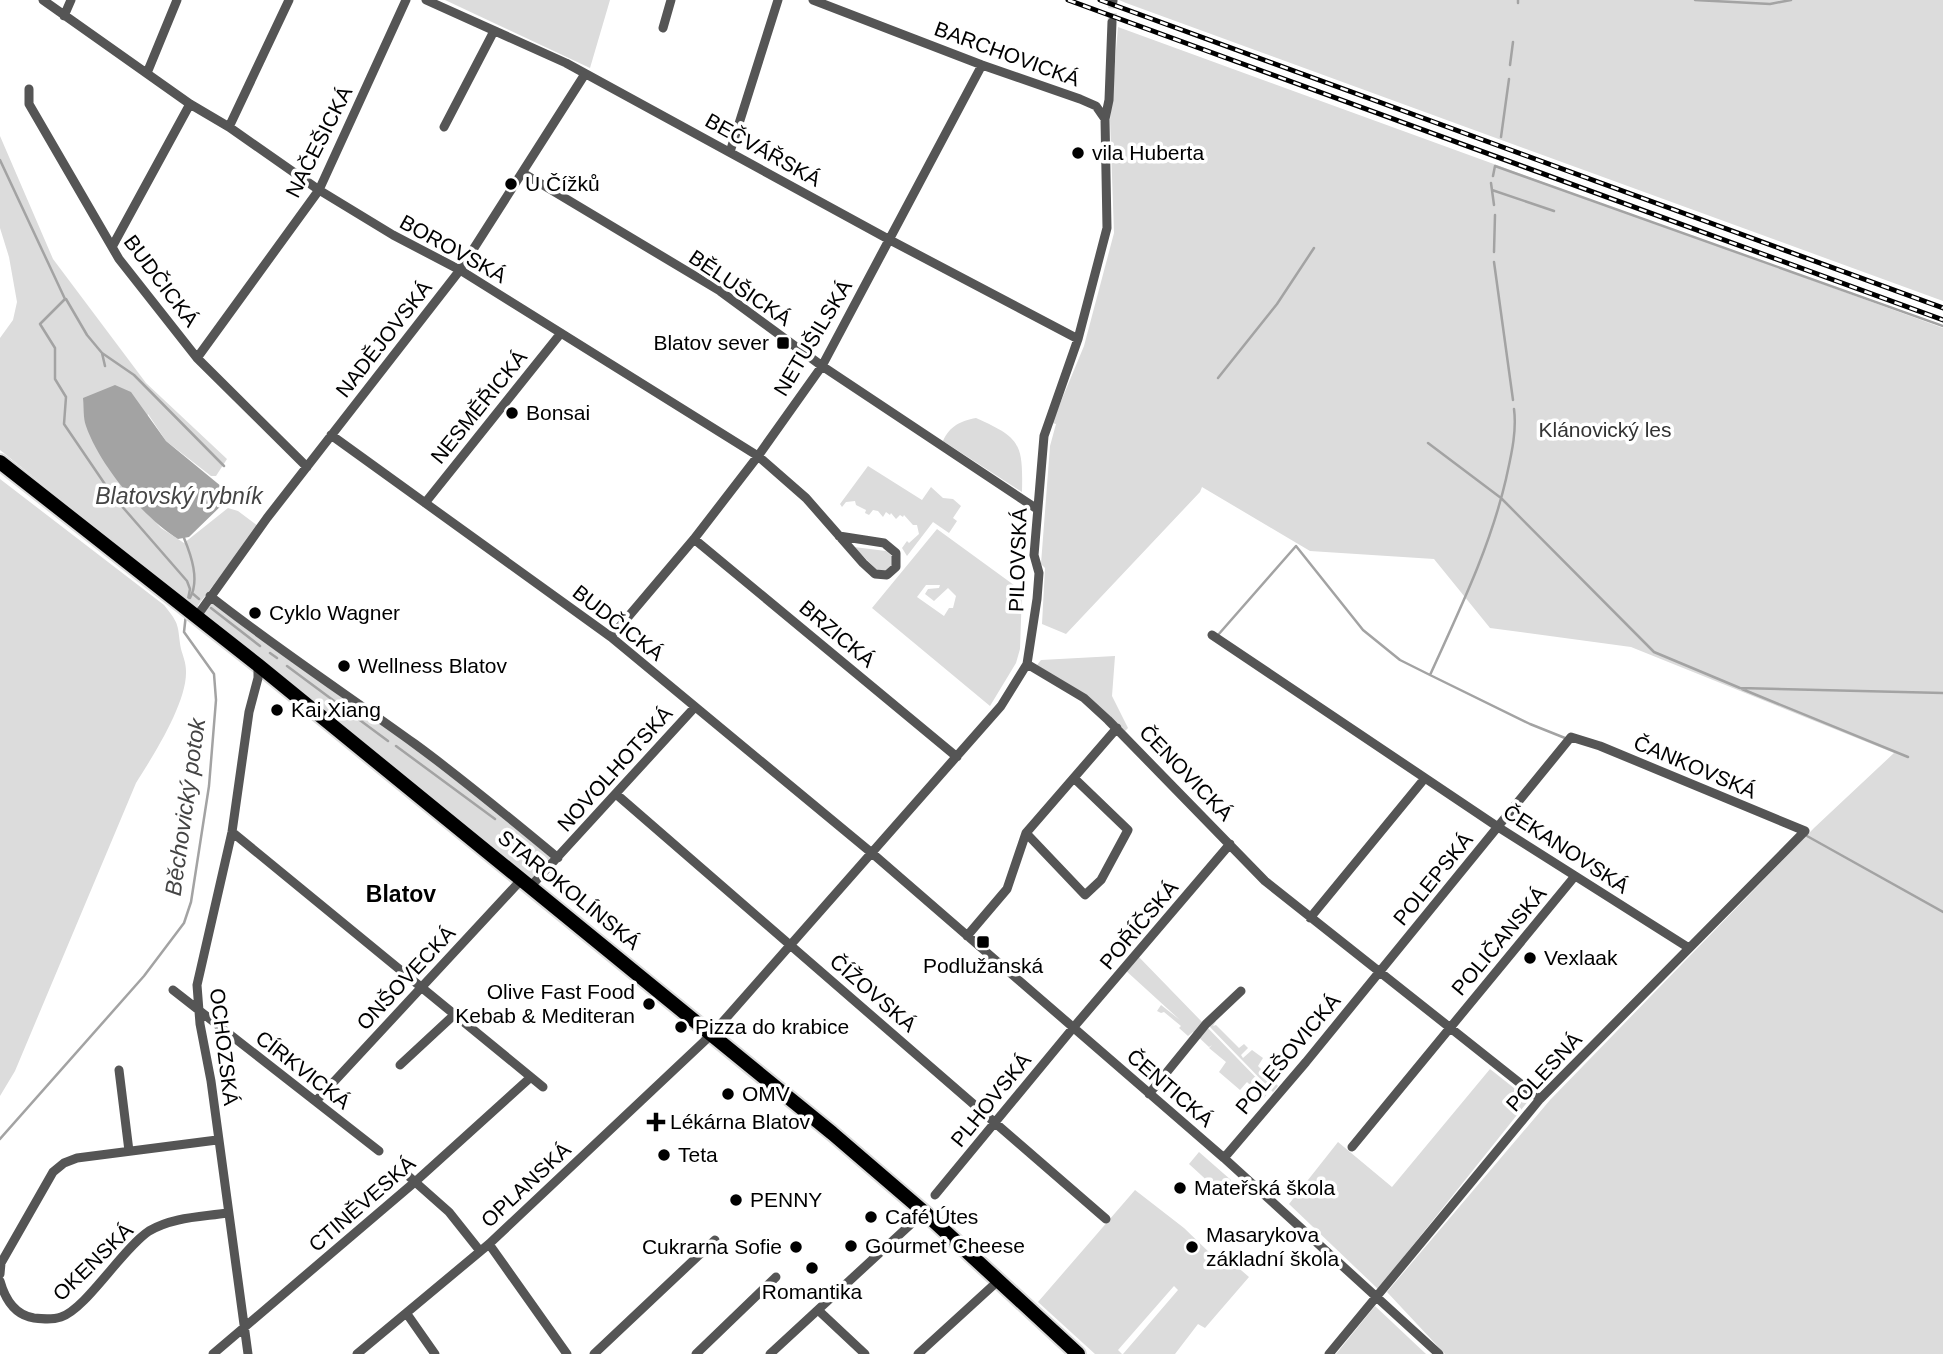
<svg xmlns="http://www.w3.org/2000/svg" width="1943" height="1354" font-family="Helvetica,sans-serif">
<rect width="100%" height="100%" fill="#fff"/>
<path fill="#dcdcdc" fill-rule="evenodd" d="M445 0H610L590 68Z
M1119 0H1943V301L1126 3Z
M1118 27 1943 328V1354H1445L1387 1292 1550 1100 1814 828 1894 753 1631 647 1490 628 1434 559 1310 551 1202 487 1200 492 1066 634 1042 624 1045 568 1041 564 1050 446 1056 424 1052 423 1084 346 1114 233 1110 120Z
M0 136 53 259 146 383 227 459 216 476H211L166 441 148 414 121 484 161 528 184 543 228 508 238 511 258 526 196 608 0 450V338L13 320 17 302 9 257 0 228Z
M976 418C1021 438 1023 444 1022 492L943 441C950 426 960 421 976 418Z
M868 466 922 500 931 487 943 498 953 499 961 506 953 518 957 521 949 533 933 522 907 556 902 548 907 541 909 543 919 534 917 525H913L904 515 903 517 900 515 896 519 891 513 890 515 886 512 883 517 878 511 873 510 869 515 865 513 866 510 856 505 855 501 846 502 842 507 840 504Z
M0 479 164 605C181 626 177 625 181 649 183 656 186 663 186 671 187 703 153 756 136 783L15 1071 0 1096Z
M937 529 1022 591 1020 649 1016 663 990 706 872 608ZM926 585H940L939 588 928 589 925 594 934 601 948 588 956 596 953 608H949L944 616 917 597Z
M854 547 886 551 893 557V564L889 570 879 572Z
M210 596 435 760 558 858 531 886 197 616Z
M1115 656 1112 696 1128 728 1125 731 1088 697 1037 665 1041 660Z
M1136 954 1270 1092 1268 1093 1252 1079 1267 1094 1264 1098 1247 1082 1240 1090 1219 1072 1226 1062 1209 1048 1212 1045 1209 1047 1193 1032 1188 1036 1179 1028 1181 1026 1164 1012 1161 1013 1157 1011 1161 1005 1180 1020 1124 969Z
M1215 1020 1216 1021 1213 1026 1216 1025 1239 1048 1244 1044 1248 1048 1241 1055 1243 1058 1252 1050 1263 1058 1258 1066 1278 1086 1273 1092 1208 1025Z
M1490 1069 1529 1100 1378 1289 1289 1204 1338 1142 1392 1187Z
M1199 1152 1231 1180 1222 1190 1213 1186 1189 1164Z
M1135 1190 1184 1228 1213 1256 1219 1251 1249 1277 1205 1328 1198 1324 1175 1354H1123L1178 1290 1174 1286 1118 1350 1122 1354H1095L1038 1302Z
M1375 1306 1426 1354H1427H1336Z"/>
<path fill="#a3a3a3" d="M115 385 131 392 166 441 222 487 226 501 189 537 178 539C143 517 100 466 86 426 83 418 84 407 83 398Z"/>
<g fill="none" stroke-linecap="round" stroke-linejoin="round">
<path stroke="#a3a3a3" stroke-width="2.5" d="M1695 0 1770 4 1791 0
M1518 3V0
M1510 65 1513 42
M1501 137 1509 79
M0 160 65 299 40 324 55 348V379L66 397 64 424 113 496 187 581 190 589 187 604
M1493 176 1495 166 1943 326
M1491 183 1494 205
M1492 190 1554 211
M1494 252 1495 215
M1494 262 1513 400
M66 299 87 335 102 353 134 375 224 466
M102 353 105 366
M1218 378 1277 304 1314 248
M1514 409C1517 432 1511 456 1506 479 1490 548 1459 611 1430 675L1530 724 1565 738
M1428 443 1501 498 1654 652 1740 688 1943 693
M184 538C191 555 200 580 190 598
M192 593 199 599
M211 608 260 646
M1218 635 1296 546 1363 630 1400 660 1430 675
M270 653 277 658
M287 666 349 712
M1742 689 1908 757
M357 718 388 741
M396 746 495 819
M1807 836 1943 912
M0 1139 144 976 184 923 191 902 209 786 216 700 214 674 184 632 186 614"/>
<path stroke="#d9d9d9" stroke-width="9" stroke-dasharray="9 4.5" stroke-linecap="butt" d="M1112 22 1113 1"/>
<defs>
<path id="primary" d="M0 462 258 665 832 1133 924 1212 1078 1354"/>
</defs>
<use href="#primary" stroke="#dbdbdb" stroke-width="18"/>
<path stroke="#555" stroke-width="9" d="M43 0 190 104 229 127 319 190 393 235 460 270 758 456 806 498 863 563 875 574 887 575 896 567V553L884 543 839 536
M426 0 566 63 890 240 1078 339
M813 0 982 65 1080 99 1096 106 1105 119
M1113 1V0
M64 16 71 0
M663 28 671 0
M147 73 177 0
M29 89V104L119 259 197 358 307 467
M229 127 289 0
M444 127 494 31
M730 152 778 0
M523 173 720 291 822 366 1037 509
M112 247 190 104
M197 358 319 190 406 0
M331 435 611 637 873 854 1224 1158 1439 1354
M425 503 561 333
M694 539 957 757
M210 596C276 648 346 694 415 744 464 780 511 819 558 858
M197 616 267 518 460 270 585 74
M1212 635 1498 827 1689 948
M611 637 694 539 758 456 822 366 982 65
M1027 664 1084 698 1108 720 1265 881 1540 1099
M616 794 1106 1219
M232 832 543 1087
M1026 833 1085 895 1101 880 1128 830 1075 779
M531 886 695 707
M1310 918 1425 778
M967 936 1007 889 1026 833 1117 728
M173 990 379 1151
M400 1065 454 1015
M119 1070 129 1151
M1149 1094 1206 1024 1241 991
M316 1101 522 879
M1352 1147 1575 876
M1224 1158 1306 1062 1571 737 1600 746 1805 831 1540 1099 1329 1354
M405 1173 449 1212 480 1251
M935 1195 1073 1028 1230 844
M489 1244 567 1354
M0 1274 1 1263 53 1172 64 1163 77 1158 217 1140
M0 1281C5 1299 14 1315 34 1318 43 1319 52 1320 61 1317 86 1309 122 1249 149 1231 173 1217 201 1217 227 1213
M818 1310 865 1354
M407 1314 435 1354
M213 1354 416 1181 531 1077
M248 1354 211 1081 200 1024 197 985 232 832 249 712 258 678V665
M357 1354 489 1244 712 1034 1001 706 1027 664 1037 599 1039 573 1034 555 1044 436 1078 339 1107 228 1105 119 1109 100 1112 22
M594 1354 715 1240
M696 1354 776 1277
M770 1354 924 1212
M918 1354 998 1281"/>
<use href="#primary" stroke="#000" stroke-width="14"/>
<defs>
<path id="rail" d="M1068 0 1943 320
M1100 0 1943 308"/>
</defs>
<use href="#rail" stroke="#000" stroke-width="5"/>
<use href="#rail" stroke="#fff" stroke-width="2.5" stroke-dasharray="8" stroke-linecap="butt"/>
</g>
<g fill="#000" stroke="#fff" stroke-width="2.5">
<circle cx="1078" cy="153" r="7"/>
<circle cx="511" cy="184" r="7"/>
<rect x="776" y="336" width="14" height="14" rx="3.5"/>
<circle cx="512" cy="413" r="7"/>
<circle cx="255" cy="613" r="7"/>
<circle cx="344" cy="666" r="7"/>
<circle cx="277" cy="710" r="7"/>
<rect x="976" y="935" width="14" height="14" rx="3.5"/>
<circle cx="1530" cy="958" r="7"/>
<circle cx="649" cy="1004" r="7"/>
<circle cx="681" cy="1027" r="7"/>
<circle cx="728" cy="1094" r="7"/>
<path d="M652.5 1111.5h7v7h7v7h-7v7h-7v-7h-7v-7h7z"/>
<circle cx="664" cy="1155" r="7"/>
<circle cx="1180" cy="1188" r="7"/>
<circle cx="736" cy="1200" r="7"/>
<circle cx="871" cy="1217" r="7"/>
<circle cx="851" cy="1246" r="7"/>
<circle cx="796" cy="1247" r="7"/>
<circle cx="1192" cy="1247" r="7"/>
<circle cx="812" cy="1268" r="7"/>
</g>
<g text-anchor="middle" stroke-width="7" stroke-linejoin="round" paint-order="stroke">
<g font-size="21" fill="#000" stroke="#fff">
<text transform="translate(1007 54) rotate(20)" y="7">BARCHOVICKÁ</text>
<text transform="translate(319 142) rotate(-63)" y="7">NAČEŠICKÁ</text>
<text transform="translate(763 150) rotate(29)" y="7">BEČVÁŘSKÁ</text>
<text transform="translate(453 249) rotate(29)" y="7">BOROVSKÁ</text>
<text transform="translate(161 281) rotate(53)" y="7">BUDČICKÁ</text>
<text transform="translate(740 288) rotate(34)" y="7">BĚLUŠICKÁ</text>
<text transform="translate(813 338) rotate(-59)" y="7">NETUŠILSKÁ</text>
<text transform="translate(384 339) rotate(-52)" y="7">NADĚJOVSKÁ</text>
<text transform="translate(479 407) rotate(-51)" y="7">NESMĚŘICKÁ</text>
<text transform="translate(1018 560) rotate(-88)" y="7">PILOVSKÁ</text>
<text transform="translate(618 623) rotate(38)" y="7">BUDČICKÁ</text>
<text transform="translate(837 634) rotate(40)" y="7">BRZICKÁ</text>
<text transform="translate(1695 767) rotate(23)" y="7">ČANKOVSKÁ</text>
<text transform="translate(615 769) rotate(-48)" y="7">NOVOLHOTSKÁ</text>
<text transform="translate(1186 773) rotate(46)" y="7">ČENOVICKÁ</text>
<text transform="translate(1566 849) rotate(33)" y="7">ČEKANOVSKÁ</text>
<text transform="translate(1433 879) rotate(-51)" y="7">POLEPSKÁ</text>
<text transform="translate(569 890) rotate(39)" y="7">STAROKOLÍNSKÁ</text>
<text transform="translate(1139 925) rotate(-50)" y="7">POŘÍČSKÁ</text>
<text transform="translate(1499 941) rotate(-50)" y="7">POLIČANSKÁ</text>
<text transform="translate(406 978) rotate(-47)" y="7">ONŠOVECKÁ</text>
<text transform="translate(873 993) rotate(41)" y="7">ČÍŽOVSKÁ</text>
<text transform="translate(224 1047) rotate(83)" y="7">OCHOZSKÁ</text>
<text transform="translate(1288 1054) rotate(-50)" y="7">POLEŠOVICKÁ</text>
<text transform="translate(303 1070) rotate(38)" y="7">CÍRKVICKÁ</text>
<text transform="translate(1544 1072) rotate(-47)" y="7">POLESNÁ</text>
<text transform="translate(1170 1088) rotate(41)" y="7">ČENTICKÁ</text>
<text transform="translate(991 1100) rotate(-51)" y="7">PLHOVSKÁ</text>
<text transform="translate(526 1185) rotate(-43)" y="7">OPLANSKÁ</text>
<text transform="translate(362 1204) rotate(-41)" y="7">CTINĚVESKÁ</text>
<text transform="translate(93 1262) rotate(-44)" y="7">OKENSKÁ</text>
</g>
<g font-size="21" fill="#000" stroke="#fff" text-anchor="start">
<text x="1092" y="160">vila Huberta</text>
<text x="525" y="191">U Čížků</text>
<text x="769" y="350" text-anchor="end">Blatov sever</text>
<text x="526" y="420">Bonsai</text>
<text x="269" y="620">Cyklo Wagner</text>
<text x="358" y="673">Wellness Blatov</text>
<text x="291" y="717">Kai Xiang</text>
<text x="1544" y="965">Vexlaak</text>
<text x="983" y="973" text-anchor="middle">Podlužanská</text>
<text x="635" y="999" text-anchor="end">Olive Fast Food<tspan x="635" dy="24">Kebab &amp; Mediteran</tspan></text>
<text x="695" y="1034">Pizza do krabice</text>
<text x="742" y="1101">OMV</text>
<text x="670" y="1129">Lékárna Blatov</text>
<text x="678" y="1162">Teta</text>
<text x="1194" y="1195">Mateřská škola</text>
<text x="750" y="1207">PENNY</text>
<text x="885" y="1224">Café Útes</text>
<text x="1206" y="1242">Masarykova<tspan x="1206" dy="24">základní škola</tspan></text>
<text x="865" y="1253">Gourmet Cheese</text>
<text x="782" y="1254" text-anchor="end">Cukrarna Sofie</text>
<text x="812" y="1299" text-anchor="middle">Romantika</text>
</g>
<g font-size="21" fill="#333" stroke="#fff">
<text x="1605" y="437">Klánovický les</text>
</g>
<g font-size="23" font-style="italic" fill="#444" stroke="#fff">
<text x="179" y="504">Blatovský rybník</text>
<text transform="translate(185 807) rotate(-82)" y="8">Běchovický potok</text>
</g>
<g font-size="23" font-weight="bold" fill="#000" stroke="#fff">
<text x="401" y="902">Blatov</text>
</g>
</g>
</svg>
